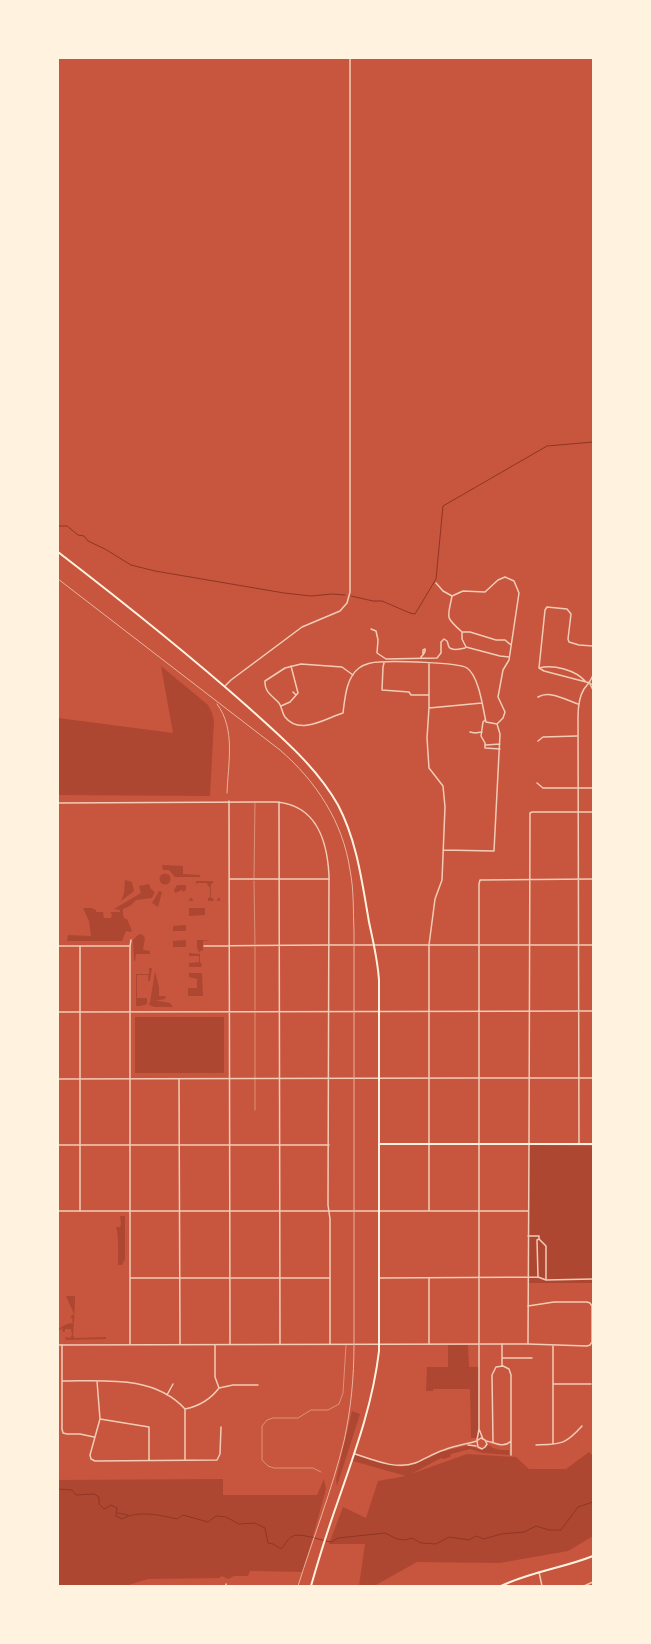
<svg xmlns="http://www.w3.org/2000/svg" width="651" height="1644" font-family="Cabin,sans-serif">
<rect width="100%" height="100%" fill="#c8553d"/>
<path fill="#ae4732" d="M161 666 208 705 212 713 214 721 210 796 58 795V718L173 733Z
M162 865 183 866V874L200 875V877H175L169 870H163Z
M159.5 879a5.5 5.5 0 1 1 11 0a5.5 5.5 0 1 1-11 0Z
M125 880 132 882 134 891 121 901 124 893Z
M196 881H213V883L211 884V898H213L214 901H217L218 898H220V901H189L190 898H192L193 901H208V898L210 897V887L208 886 207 883H197L196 885Z
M149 884 151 889 155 892 152 898 136 900 130 906 123 909V914L124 918 127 919 132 931 130 932 126 931 122 941H67L68 935 91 936 89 921 83 908H91L96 910V912H103L104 918H111L112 914 110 912H120V910L114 909 141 893 139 886Z
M177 885H186V890L183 892 182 890 175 893 174 890Z
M159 891 162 892 158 907 152 903Z
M189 908H205V915L189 916Z
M186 925V931H173V926Z
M139 934 143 935 145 938 143 950 150 951V954H136L135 961H134L133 940Z
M186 940V947H173V941Z
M197 940H211L203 941V950L199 952 200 953V963H202L201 967H189V963L199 962V956H189V953L200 954 197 948Z
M149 968H152L150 981H148V975H137V998H147V1004L141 1006H136V974H149Z
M155 971 159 987V996H165L166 998C162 1001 155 999 150 1002Z
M189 973H202L203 996H188V988H197V979L189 977Z
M154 1000 170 1003 173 1007H155L149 1005 150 1002Z
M135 1017H224V1073H135Z
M529 1145 593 1146V1283H529Z
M120 1216H125V1259L122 1265H118C118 1253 119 1237 116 1227H120L121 1224Z
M66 1296H75C75 1307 74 1323 73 1336L75 1338 106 1337V1339L66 1340 65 1337 70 1338 72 1335 71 1329H65V1332L62 1331 63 1328 59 1330 58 1329 67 1324 73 1323 72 1320 73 1319 70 1317 74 1314Z
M448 1345H468L469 1367H479L480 1438H471L470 1389H433V1391H426L427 1367H448Z
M352 1411 360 1414 337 1486 336 1479Z
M470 1445 478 1449H484L489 1445C494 1450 502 1450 509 1450V1455L483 1453 470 1449 451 1454 450 1457 444 1459 441 1458 411 1474 467 1454 516 1457 529 1469H566L589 1452 593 1456V1536L568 1551 500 1563 417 1562 374 1586H359L365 1544H329L343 1507 366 1518 378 1481 406 1476 353 1461 355 1455 382 1463 400 1467 416 1464 440 1452Z
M223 1479V1495H317L324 1479 326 1489 303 1572 250 1571 248 1576H234L228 1579 222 1576 219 1578 148 1579 125 1586H58V1480Z"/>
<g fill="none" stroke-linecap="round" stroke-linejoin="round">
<path stroke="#8f3625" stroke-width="1" d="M58 526H67L78 535 84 536 88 541 105 549 131 565 155 571 284 593 311 596 332 594 345 595
M351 596 373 601H382L410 613 415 614 436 579 443 506 547 446 593 442
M593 1477V1481
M58 1489 72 1490 76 1495 94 1494 99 1497V1504L104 1509 111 1505 117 1508 116 1516 122 1519C137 1510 160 1515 177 1519L183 1515 208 1522 216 1516 226 1517 239 1524 255 1523 265 1528 268 1543 273 1544 281 1549C285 1545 287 1540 291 1537 298 1531 322 1541 331 1542L338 1538 385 1533 397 1539 405 1540 412 1538 421 1543 436 1544 449 1537 469 1540 476 1536 484 1539 501 1534 524 1532 536 1526 549 1530H561L578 1507 593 1502
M118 1513 128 1515"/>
<path stroke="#f1ccb7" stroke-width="0.5" d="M254 878 255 803
M254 881 255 944
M255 947V1010
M255 1013V1110
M321 1472 313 1468H274L268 1466 262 1460V1426L267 1420 273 1418H298L311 1410H328L339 1404 343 1393 346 1345"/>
<path stroke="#f1ccb7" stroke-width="1.5" d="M436 583 443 591 452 596 463 591 485 592 498 580 505 577 514 581 519 593 509 660 503 670 498 697 505 712 503 718 497 724
M371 629 376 631 378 640 377 653 386 659 437 658 441 653V642L444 639 447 641C448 643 448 645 449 647 452 651 461 649 465 648L466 647 462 639V632C444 616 448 618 452 596
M462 632H470L496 640H505L511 645
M466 647 500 656 509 657
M421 657C423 655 426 652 425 649L423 650V654
M384 663 383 667 382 690 409 692 411 695H429
M429 664V708
M539 668 545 610 547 607 567 609 571 614 568 639 569 642 579 645 593 646
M539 668 544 671 590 683
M539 668C553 664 576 670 586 682
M353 675 342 667 301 664 285 668 265 681C264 692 273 696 279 703 282 707 282 713 285 717 300 736 326 718 343 713 345 698 346 678 359 668 364 664 373 662 379 662 393 661 458 662 467 668 479 676 483 709 486 722L497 724 500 734 494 851 443 850
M225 686 231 680 302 627 340 611 347 603 350 592V58
M293 692 296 695
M538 697C550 690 566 700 578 704
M281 706 290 702 298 693 291 666
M485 720 483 722 481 736 485 743V748L500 749
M470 732 475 733 482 732
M538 741 543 737 577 736
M486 745 500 744
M537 783 543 788H593
M229 801 230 1344
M279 802 280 1344
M229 879H329
M58 946H130
M80 946V1211
M204 946 329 945
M58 1012 593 1011
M479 1078H593
M179 1079 180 1344
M529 1144 530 813 532 812H593
M579 1144 578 717C578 707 579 697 584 689 588 684 591 681 593 675
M58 1145H329
M379 1211H528
M429 1211V945L435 899 442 880 445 807 443 786 429 768 427 738 429 708 482 703
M528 1236H539V1239
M538 1277 537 1240 539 1239 546 1246V1280
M130 1278H330
M379 1278 538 1277 546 1280 593 1279
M130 1344V946L131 940
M429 1344V1278
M528 1344 587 1346 590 1345 592 1342V1306L590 1303 587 1302H554L528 1306
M62 1345V1429L63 1433 67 1434H80L94 1437
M215 1345V1377L219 1388
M553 1345V1444
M502 1358H532
M502 1366V1344
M62 1381C104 1381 154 1375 185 1409 200 1406 210 1400 219 1388
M97 1381 100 1419 90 1455 91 1459 95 1461 217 1460 220 1454 221 1427
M553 1384H591
M219 1388 233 1385H258
M167 1395 173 1384
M100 1419 149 1427V1460
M479 1429 483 1439
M477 1440 479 1429V884L480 880H483L593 879
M486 1441C495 1442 503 1449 511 1441
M493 1442 492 1375 496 1367 503 1366 509 1369 511 1375V1455
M536 1445C561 1444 565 1445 582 1426
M185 1459V1409
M226 1586V1584
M584 1586 593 1582"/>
<path stroke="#f1ccb7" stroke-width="1.5" d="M593 684H590L593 690
M58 803 276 802C316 805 327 839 329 875L328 1205 330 1219V1344
M329 945H593
M58 1079 479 1078
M58 1211H379
M58 1345 528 1344 529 1144
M468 1445 476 1446
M355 1454C374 1460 396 1470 415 1463 425 1459 434 1453 444 1450 454 1446 466 1444 477 1441L478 1447 482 1449 485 1447 487 1444 485 1440 481 1438 478 1440
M539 1572 542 1586"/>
<path stroke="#fff3e0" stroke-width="2" d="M501 1586C530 1572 563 1568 593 1556"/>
<path stroke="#fff3e0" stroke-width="2" d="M58 552C123 602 187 653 248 707 281 737 316 766 338 805 357 841 362 882 369 922 373 941 378 961 379 981V1351C373 1403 355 1452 338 1501 328 1529 319 1558 311 1586
M379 1144H593"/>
<path stroke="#e9b49f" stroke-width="1" d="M58 579 280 750C316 781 343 822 350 870 354 890 353 910 354 931V1344C354 1377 351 1409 344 1441 332 1490 313 1538 298 1586
M217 704C236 729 228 764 227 793"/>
</g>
<rect width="651" height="1644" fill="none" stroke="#fff3e0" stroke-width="118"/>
</svg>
